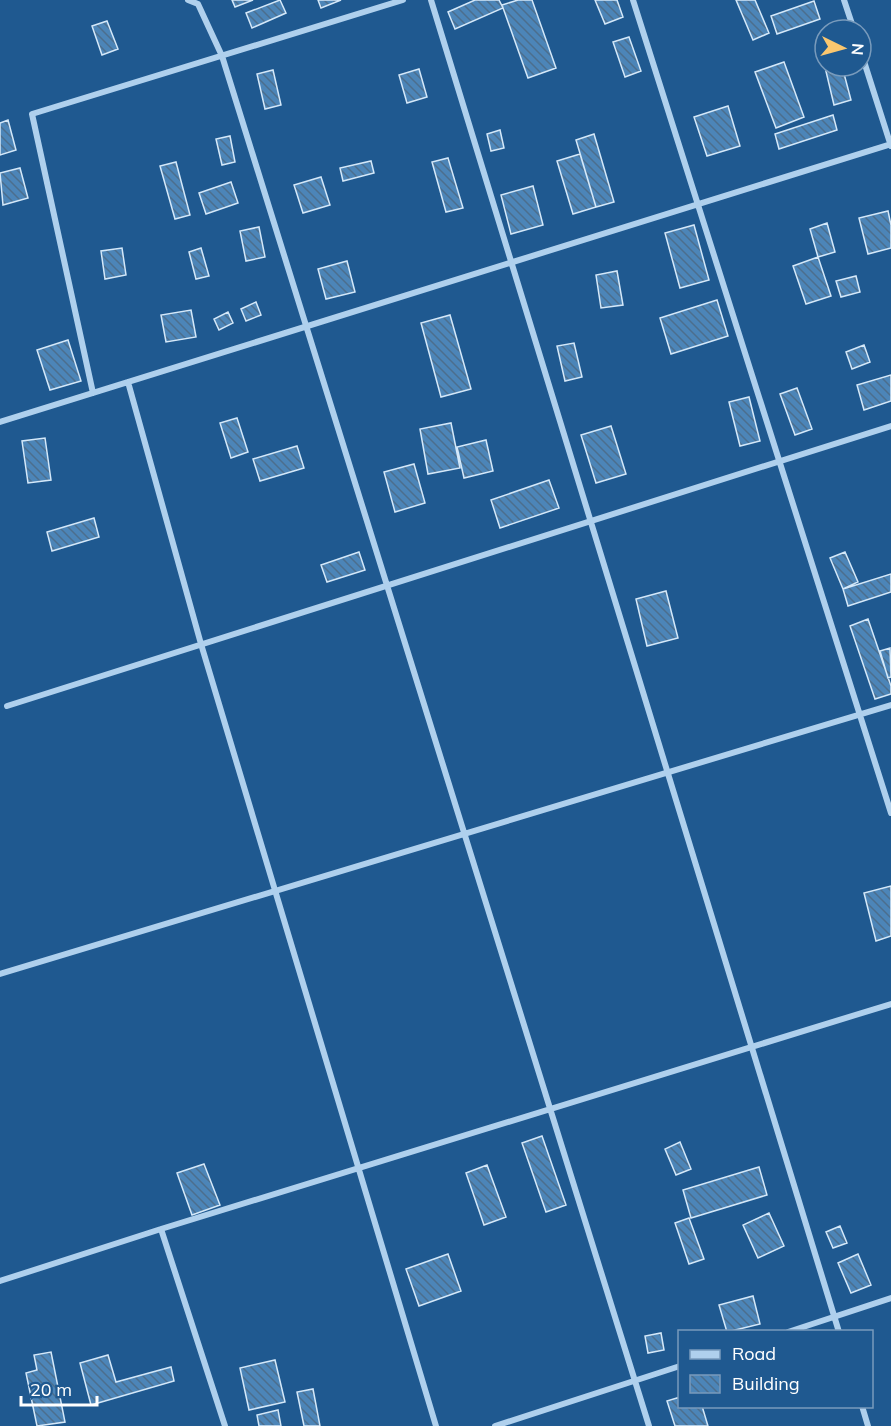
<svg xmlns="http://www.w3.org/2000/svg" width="891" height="1426" font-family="Mulish,sans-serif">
<defs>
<pattern id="building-back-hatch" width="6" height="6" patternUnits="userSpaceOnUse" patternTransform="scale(1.5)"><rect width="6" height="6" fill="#4c85b8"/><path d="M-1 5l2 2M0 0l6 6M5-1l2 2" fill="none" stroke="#4c6e8d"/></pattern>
</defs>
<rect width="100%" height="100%" fill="#1f5990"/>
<path fill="url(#building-back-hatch)" stroke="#d4e8f9" stroke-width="1.5" d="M232 0H253L235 7Z
M280 0 286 13 252 28 246 13Z
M318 0H341L321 8Z
M475 0H499L503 8 455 29 448 12Z
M518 0H532L556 68 528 78 502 5Z
M595 0H617L623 17 605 24Z
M736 0H755L769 33 753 40Z
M814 1 820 19 777 34 771 16Z
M107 21 118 49 102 55 92 26Z
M629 37 641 71 625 77 613 42Z
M784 62 804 117 776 128 755 72Z
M825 62V66H842L851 100 834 105 824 63Z
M419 69 427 97 407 103 399 75Z
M273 70 281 105 265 109 257 74Z
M728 106 740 146 707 156 694 117Z
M833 115 837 130 779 149 775 134Z
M8 120 16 150 0 155V123Z
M500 130 504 148 491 151 487 134Z
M594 134 614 202 596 207 576 140Z
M230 136 235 162 222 165 216 139Z
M580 154 596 207 573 214 557 161Z
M448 158 463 208 446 212 432 162Z
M371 161 374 173 343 181 340 168Z
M176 162 190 215 175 219 160 166Z
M20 168 28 198 3 205 0 173Z
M321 177 330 205 303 213 294 185Z
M231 182 238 203 206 214 199 193Z
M533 186 543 225 511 234 501 195Z
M888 211 891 225V248L868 254 859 218Z
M827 223 835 252 818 257 810 229Z
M694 225 709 280 680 288 665 233Z
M259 227 265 257 246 261 240 231Z
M122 248 126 275 105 279 101 251Z
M201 248 209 276 196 279 189 252Z
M818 257 831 296 806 304 793 266Z
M347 261 355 292 326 299 318 269Z
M617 271 623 305 601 308 596 275Z
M856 276 860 292 841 297 836 281Z
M717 300 728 336 671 354 660 318Z
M256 302 261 315 246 321 241 309Z
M191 310 196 337 166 342 161 315Z
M228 312 233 323 219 330 214 319Z
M450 315 471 389 441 397 421 323Z
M68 340 81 381 50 390 37 350Z
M574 343 582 377 565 381 557 346Z
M864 345 870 362 852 369 846 352Z
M891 375V401L864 410 857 385Z
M797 388 812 429 795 435 780 394Z
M749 397 760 441 740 446 729 402Z
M237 418 248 452 231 458 220 423Z
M451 423 460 468 428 474 420 429Z
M611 426 626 474 596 483 581 435Z
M45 438 51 480 28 483 22 441Z
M486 440 493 471 464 478 457 447Z
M297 446 304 468 260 481 253 459Z
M414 464 425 503 395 512 384 472Z
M549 480 559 508 500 528 491 500Z
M94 518 99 537 52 551 47 532Z
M359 552 365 570 327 582 321 565Z
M845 552 858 582 843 589 830 558Z
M891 574V592L848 606 843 589Z
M666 591 678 638 647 646 636 599Z
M868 619 891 686V694L875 699 850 626Z
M890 648 891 677 888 678 880 651Z
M891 886V936L876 941 864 893Z
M542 1136 566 1205 546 1212 522 1143Z
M680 1142 691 1169 676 1175 665 1149Z
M204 1164 220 1205 192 1215 177 1173Z
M487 1165 506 1217 484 1225 466 1173Z
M759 1167 767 1195 691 1218 683 1190Z
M769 1213 784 1246 758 1258 743 1225Z
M689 1218 704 1259 689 1264 675 1223Z
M840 1226 847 1243 833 1248 826 1232Z
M448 1254 461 1291 419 1306 406 1269Z
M858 1254 871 1285 851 1293 838 1263Z
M753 1296 760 1324 727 1332 719 1305Z
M661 1333 664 1350 648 1353 645 1336Z
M51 1352 65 1422 37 1426 26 1373 37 1370 34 1355Z
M108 1355 116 1382 171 1367 174 1381 91 1405 80 1363Z
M275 1360 285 1402 249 1410 240 1368Z
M313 1389 320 1426H304L297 1392Z
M680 1397V1406H702L708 1426H675L667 1401Z
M278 1410 281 1426H259L257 1415Z"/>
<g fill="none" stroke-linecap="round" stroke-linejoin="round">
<path stroke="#afd0ed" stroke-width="6" d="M188 0 198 4 222 56 649 1426
M431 0 839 1332
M633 0 891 813
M844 0 854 30
M861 52 891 146
M128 382 201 644 436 1426
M93 393 32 114 403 0
M0 422 891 144
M7 706 891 426
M0 974 891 705
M161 1229 225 1426
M0 1281 161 1229 891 1004
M788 1332 891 1298
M862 1406 868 1426
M495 1426 680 1366"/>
</g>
<rect x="678" y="1330" width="195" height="78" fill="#1f5990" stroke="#799bbc" stroke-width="1.5"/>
<rect x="690" y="1350" width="30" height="9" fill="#afd0ed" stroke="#799bbc" stroke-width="1.5"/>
<text x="732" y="1360" font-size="18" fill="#ffffff">Road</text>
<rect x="690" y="1375" width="30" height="18" fill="url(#building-back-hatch)" stroke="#799bbc" stroke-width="1.5"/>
<text x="732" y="1390" font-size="18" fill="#ffffff">Building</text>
<g transform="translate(843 48) rotate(95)"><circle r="28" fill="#1f5990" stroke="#799bbc" stroke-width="1.5"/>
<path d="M0-4.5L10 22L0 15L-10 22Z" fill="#fbc76f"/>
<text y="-9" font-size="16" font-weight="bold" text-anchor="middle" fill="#ffffff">N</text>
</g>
<path d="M21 1396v9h76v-9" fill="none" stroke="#ffffff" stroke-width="3"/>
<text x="30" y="1396" font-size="18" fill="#ffffff" stroke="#1f5990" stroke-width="4.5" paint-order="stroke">20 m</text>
</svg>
